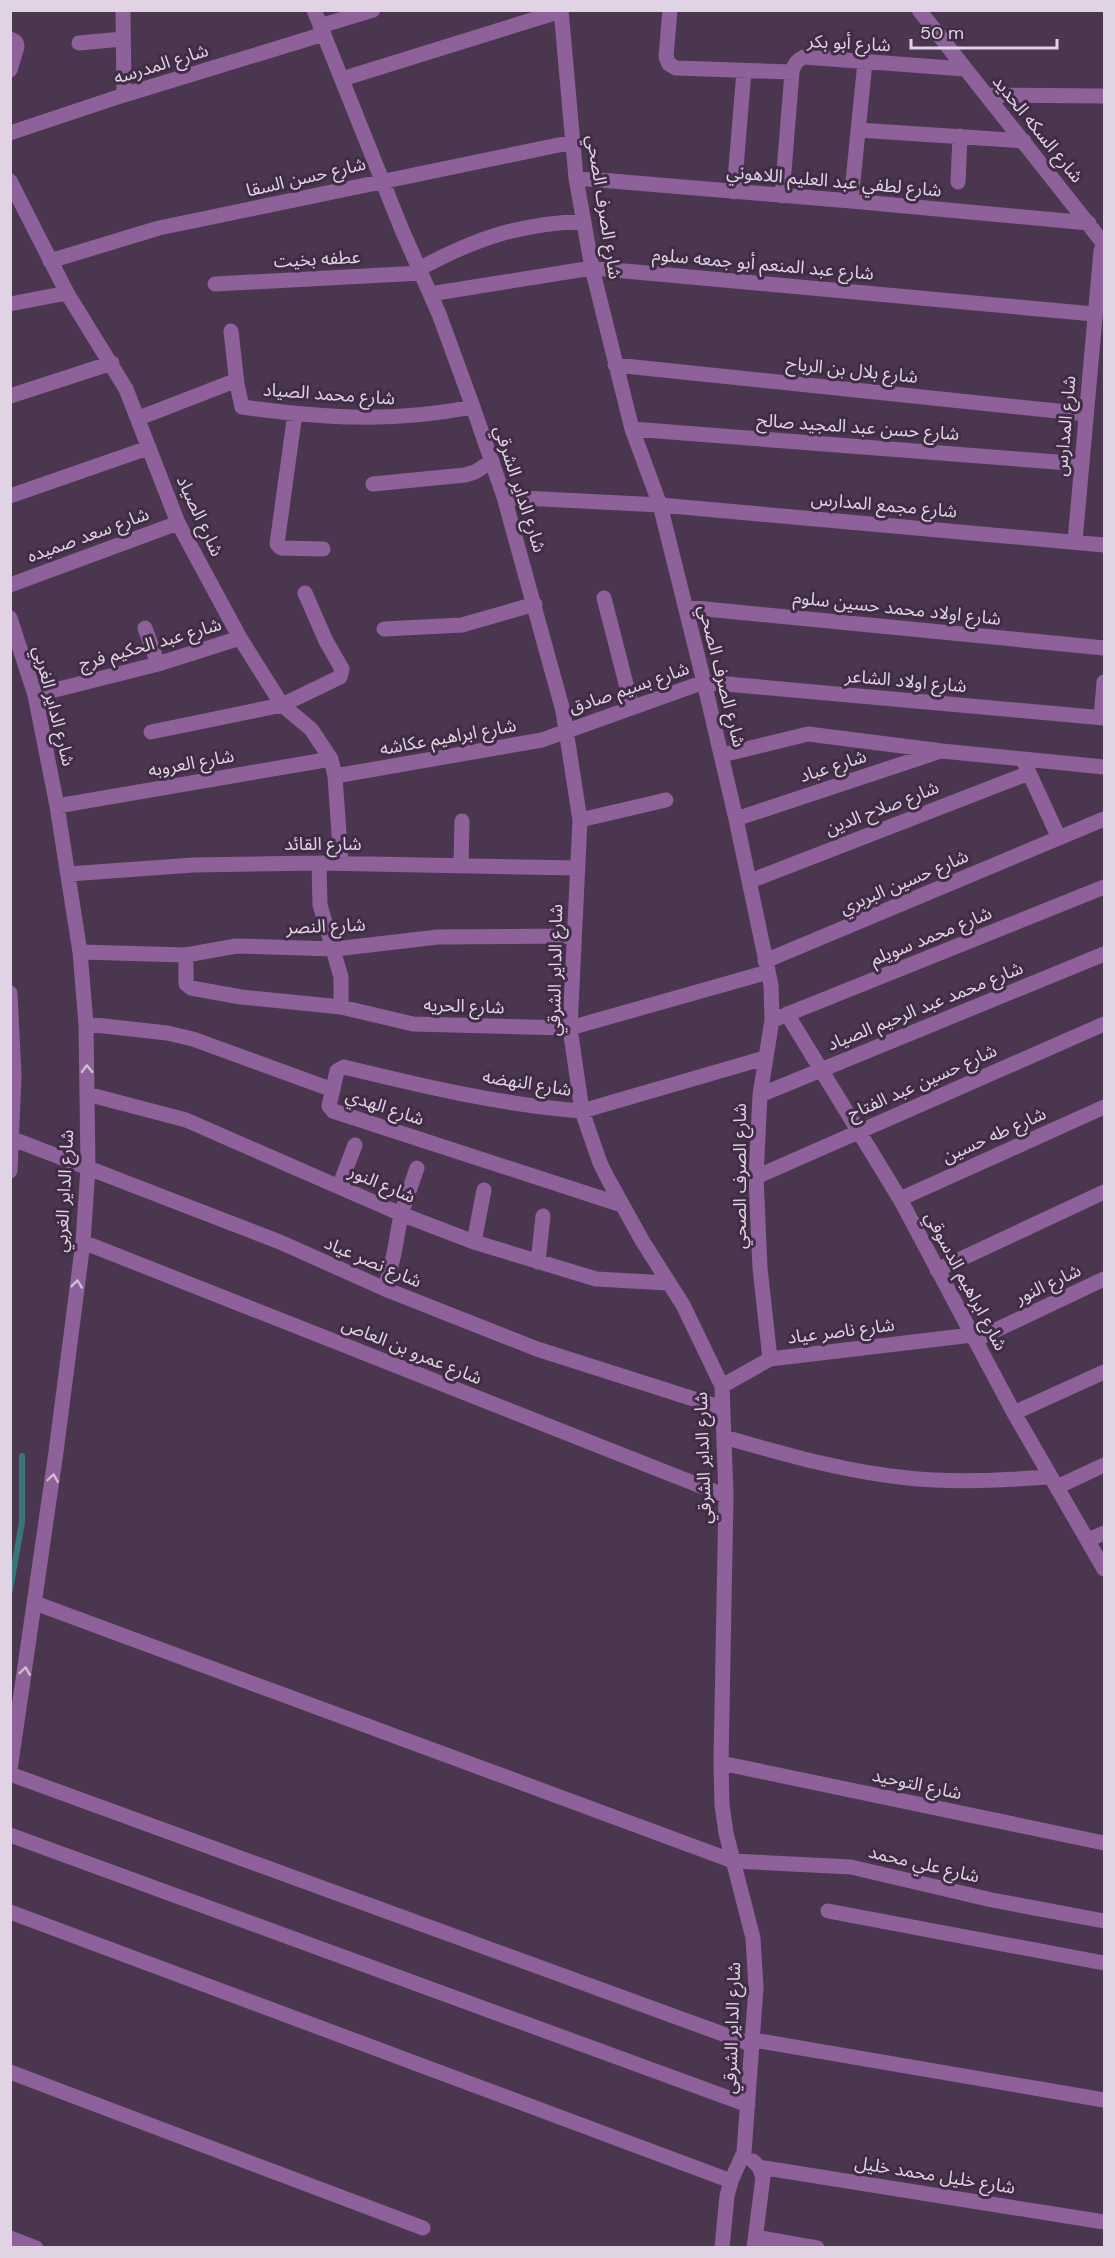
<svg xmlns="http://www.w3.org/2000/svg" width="1115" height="2258" font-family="'DM Sans','Noto Sans Arabic',sans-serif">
<rect width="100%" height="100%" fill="#4b3650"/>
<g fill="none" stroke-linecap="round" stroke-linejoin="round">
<path stroke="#377679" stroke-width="6" d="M10 1590 22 1522V1456"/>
<path stroke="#8f619a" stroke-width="15" d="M123 10 124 95
M314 10 402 230 439 314 473 407 504 497 563 711 580 820 570 1028 582 1111 600 1163 608 1179 643 1242 683 1305 722 1386 726 1496 721 1763 722 1805 726 1833 753 1938 756 1988 744 2152 731 2181 727 2196 722 2248
M561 10 576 178 592 268 632 429 660 505 704 682 736 819 771 985 772 1020 760 1095 756 1177 760 1268 770 1359
M670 10 666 57 669 64 676 68 792 72
M919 10 1104 244
M320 26 373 10
M10 39 16 42 17 47 10 70
M79 43 123 39
M342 79 561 11
M987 95 1104 96
M858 130 1024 141
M10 133 124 95 324 34
M576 178 851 201 1089 223
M10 181 67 293 126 389 178 523 240 638 282 705 311 729 331 759 335 776 341 863
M958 182 960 136
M734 192 744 71
M782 196 792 72C794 64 797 60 804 57L965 69
M851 201 865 62
M50 261 159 228 573 142
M419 269C476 238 519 224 584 221
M215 284 421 273
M430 294 592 268 1094 314
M10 304 67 293
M231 331 237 384
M615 365 1086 414
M10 396 112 363
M295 413 277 544 281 548 323 549
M139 418 232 382 237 384 242 407C324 418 390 423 473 407
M632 429 1082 464
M373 484 465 475 475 472 492 461
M10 496 148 448
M504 497 660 505 1104 545
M1075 541 1101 251 1104 243
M10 585 178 523
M604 598 632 707
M685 607 1104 648
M10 618 35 695 57 806 80 952 86 1024 88 1168 83 1242 56 1452 10 1770
M145 628 158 664
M384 629 462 625 535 604
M35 695 158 664 240 638
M1101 718 1104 682
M151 732 282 705 340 677 342 669 326 641 305 593
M722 755 808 734 942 751 1104 767
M1025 764 1059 838
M335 776 542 740 704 682 1104 718
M57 806 331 759
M736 819 938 752
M580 820 666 800
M319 863 320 905 341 977V1007
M461 865 462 821
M69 874 193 865 319 863 578 868
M750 881 1029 773
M80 952 186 955 236 946 335 949 438 937 574 936
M186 955V984L191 988 241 997 341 1007 413 1024 570 1028 768 972
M765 961 1104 819
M10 993 14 1076 10 1171
M787 1014 900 1199 1014 1413 1104 1569
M778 1018 1104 887
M86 1024 167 1033 193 1039 333 1090
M87 1094 186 1120 401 1214 474 1242 596 1279 668 1283
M760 1095 1104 954
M13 1139 280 1242 385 1289 537 1349 722 1408
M756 1177 1104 1024
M339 1187 355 1145
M900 1199 1104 1107
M622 1205 333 1111 329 1106 337 1071 344 1067C422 1086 502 1105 582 1111L765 1058
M83 1242 726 1496
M474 1242 484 1190
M538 1262 543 1216
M937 1270 1104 1192
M385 1289 394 1254 401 1214 417 1168
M975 1340 1104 1279
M722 1386 770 1359 972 1335
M1014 1413 1104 1372
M724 1437C784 1454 845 1472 908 1478 956 1483 1003 1480 1051 1477
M1057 1487 1104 1465
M1088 1540 1104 1533
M35 1603 733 1861 851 1867 992 1900 1104 1921
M721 1763 1104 1843
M10 1774 753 2045
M10 1835 748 2105
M828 1911 1104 1963
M10 1912 731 2181
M754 2040 1104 2100
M10 2072 423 2228
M753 2161 759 2167 763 2177 754 2248
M759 2167 1104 2222
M756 2237 817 2248
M10 2238 36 2248"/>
</g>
<defs><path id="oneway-chevron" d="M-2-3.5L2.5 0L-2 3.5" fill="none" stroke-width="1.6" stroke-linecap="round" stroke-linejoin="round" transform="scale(1.5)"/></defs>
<g stroke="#d0bcd4">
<use href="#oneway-chevron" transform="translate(87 1069) rotate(-91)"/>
<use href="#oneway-chevron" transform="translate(77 1284) rotate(-83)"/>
<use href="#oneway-chevron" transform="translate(53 1478) rotate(-82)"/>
<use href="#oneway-chevron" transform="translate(25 1671) rotate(-82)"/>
</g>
<g text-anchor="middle" stroke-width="6" stroke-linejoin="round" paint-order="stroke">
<g font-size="18" fill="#e0d3e3" stroke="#402c45">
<text transform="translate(849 43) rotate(3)" y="6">شارع أبو بكر</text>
<text transform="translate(161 64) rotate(-17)" y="6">شارع المدرسه</text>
<text transform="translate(1038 129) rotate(51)" y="6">شارع السكه الحديد</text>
<text transform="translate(306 177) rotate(-13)" y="6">شارع حسن السقا</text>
<text transform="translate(834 181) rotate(5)" y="6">شارع لطفي عبد العليم اللاهوني</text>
<text transform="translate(604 207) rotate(81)" y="6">شارع الصرف الصحي</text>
<text transform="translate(317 259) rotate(-3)" y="6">عطفه بخيت</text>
<text transform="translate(763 264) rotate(5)" y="6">شارع عبد المنعم أبو جمعه سلوم</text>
<text transform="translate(852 370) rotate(6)" y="6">شارع بلال بن الرباح</text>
<text transform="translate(329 394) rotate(4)" y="6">شارع محمد الصياد</text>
<text transform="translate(1065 426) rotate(-85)" y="6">شارع المدارس</text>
<text transform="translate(858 427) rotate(4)" y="6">شارع حسن عبد المجيد صالح</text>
<text transform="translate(520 489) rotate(72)" y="6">شارع الداير الشرقي</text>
<text transform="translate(884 505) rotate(5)" y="6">شارع مجمع المدارس</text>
<text transform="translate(200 516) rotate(65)" y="6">شارع الصياد</text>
<text transform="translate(88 535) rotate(-20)" y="6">شارع سعد صميده</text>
<text transform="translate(897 608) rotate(6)" y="6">شارع اولاد محمد حسين سلوم</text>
<text transform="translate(150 644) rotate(-16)" y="6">شارع عبد الحكيم فرج</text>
<text transform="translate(722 676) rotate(76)" y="6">شارع الصرف الصحي</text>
<text transform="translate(906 681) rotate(5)" y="6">شارع اولاد الشاعر</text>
<text transform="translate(629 688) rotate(-19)" y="6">شارع بسيم صادق</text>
<text transform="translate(54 706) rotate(76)" y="6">شارع الداير الغربي</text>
<text transform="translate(448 737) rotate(-10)" y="6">شارع ابراهيم عكاشه</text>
<text transform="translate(191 763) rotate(-10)" y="6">شارع العروبه</text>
<text transform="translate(833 766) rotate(-18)" y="6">شارع عباد</text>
<text transform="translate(882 808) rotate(-21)" y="6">شارع صلاح الدين</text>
<text x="323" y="850">شارع القائد</text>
<text transform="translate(904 882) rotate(-23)" y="6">شارع حسين البربري</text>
<text transform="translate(326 926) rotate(-2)" y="6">شارع النصر</text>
<text transform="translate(931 936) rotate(-22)" y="6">شارع محمد سويلم</text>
<text transform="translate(555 970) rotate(-89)" y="6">شارع الداير الشرقي</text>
<text transform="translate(464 1006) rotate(2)" y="6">شارع الحريه</text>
<text transform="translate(925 1006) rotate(-22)" y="6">شارع محمد عبد الرحيم الصياد</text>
<text transform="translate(922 1082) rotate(-24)" y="6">شارع حسين عبد الفتاح</text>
<text transform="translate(527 1083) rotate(9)" y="6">شارع النهضه</text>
<text transform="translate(385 1107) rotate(18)" y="6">شارع الهدي</text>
<text transform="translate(994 1135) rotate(-24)" y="6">شارع طه حسين</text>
<text transform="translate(740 1176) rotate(-90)" y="6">شارع الصرف الصحي</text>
<text transform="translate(382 1184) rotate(23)" y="6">شارع النور</text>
<text transform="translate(64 1191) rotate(-87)" y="6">شارع الداير الغربي</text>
<text transform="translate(373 1262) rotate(23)" y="6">شارع نصر عياد</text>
<text transform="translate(966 1281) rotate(62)" y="6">شارع ابراهيم الدسوقي</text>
<text transform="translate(1048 1284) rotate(-25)" y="6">شارع النور</text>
<text transform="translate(841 1331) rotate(-7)" y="6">شارع ناصر عياد</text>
<text transform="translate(412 1351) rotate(22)" y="6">شارع عمرو بن العاص</text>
<text transform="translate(703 1458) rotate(-92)" y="6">شارع الداير الشرقي</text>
<text transform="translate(917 1784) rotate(12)" y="6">شارع التوحيد</text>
<text transform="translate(924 1864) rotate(13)" y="6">شارع علي محمد</text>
<text transform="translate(732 2028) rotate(-88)" y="6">شارع الداير الشرقي</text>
<text transform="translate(935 2175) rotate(9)" y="6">شارع خليل محمد خليل</text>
</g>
</g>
<rect width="1115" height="2258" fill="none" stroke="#e0d3e3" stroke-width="24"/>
<path d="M911 39v9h146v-9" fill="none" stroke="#e0d3e3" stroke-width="3"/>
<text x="920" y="39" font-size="18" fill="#e0d3e3" stroke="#402c45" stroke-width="4.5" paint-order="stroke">50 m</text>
</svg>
